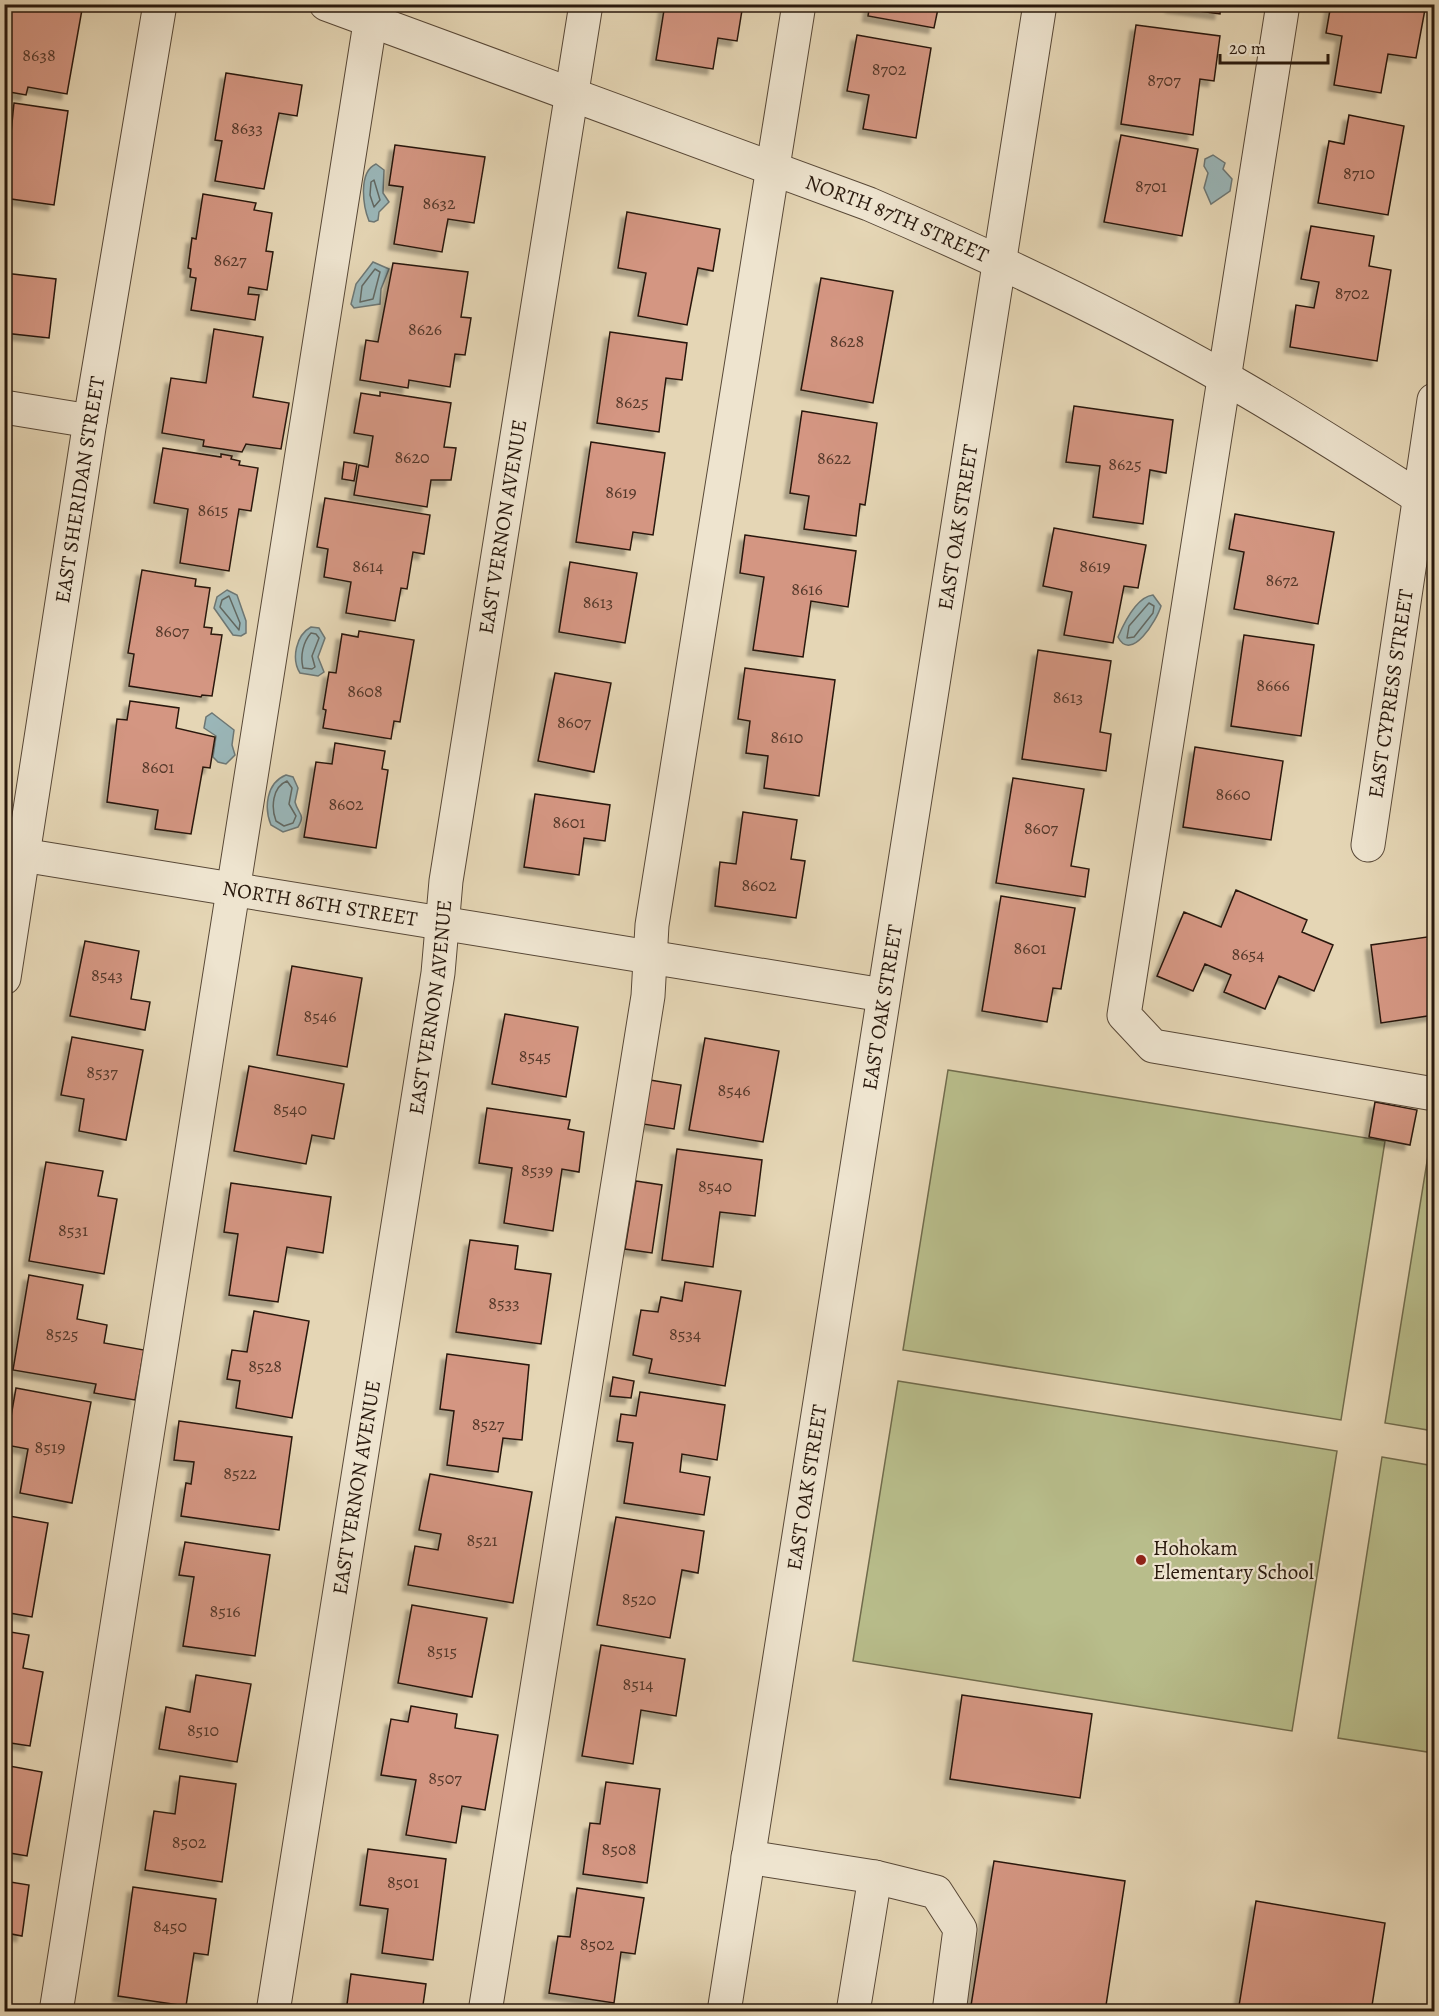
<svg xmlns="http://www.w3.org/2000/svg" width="1439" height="2016" font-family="Alegreya,serif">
<defs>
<filter id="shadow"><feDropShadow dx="-5.5" dy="5.5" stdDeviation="1.5" flood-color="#0004"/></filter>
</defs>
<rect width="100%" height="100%" fill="#e5d6b5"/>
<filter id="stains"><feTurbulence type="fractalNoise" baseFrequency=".00333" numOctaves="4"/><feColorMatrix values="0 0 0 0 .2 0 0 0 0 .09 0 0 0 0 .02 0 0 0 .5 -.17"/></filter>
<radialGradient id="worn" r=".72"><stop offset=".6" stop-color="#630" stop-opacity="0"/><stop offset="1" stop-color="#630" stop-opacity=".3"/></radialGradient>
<path fill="#b8bd8b" stroke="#706b4c" stroke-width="1.5" d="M948 1070 1385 1141 1341 1420 903 1350Z
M1430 1143 1434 1144V1431L1385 1423Z
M898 1381 1337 1451 1292 1731 853 1661Z
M1382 1457 1434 1466V1753L1338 1738Z"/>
<path fill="#9ab6b8" stroke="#6d7774" stroke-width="1.5" d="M1213 155 1225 163 1223 169 1232 179 1230 191 1211 204 1204 188 1208 173 1204 166 1205 159Z
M376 164 384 170 383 193 389 202 379 212 378 220 374 222 369 221C363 206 358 172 376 164Z
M373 262 389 269 381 289 380 304 354 308 351 304 356 284Z
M227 590 237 595 246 621V633L241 636 233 635 214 608 217 597Z
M1153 595 1161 606C1157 620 1131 663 1118 637 1124 623 1136 597 1153 595Z
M311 627 319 628 325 638 318 657 324 672 318 676 300 673C291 659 296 635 311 627Z
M212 713 234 730 232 745 235 755 226 764 218 762 213 757 216 736 204 728 206 717Z
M286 775 293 777 298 788 295 802C298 814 306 814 298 827L283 832 271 825C264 808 266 783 286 775Z"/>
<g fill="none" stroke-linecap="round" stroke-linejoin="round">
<path stroke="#626862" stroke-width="1.5" d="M374 180 380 200 374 207 370 195 371 182Z
M375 269 380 272 373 299 360 302 362 286Z
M229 596 240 623 239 630 220 607 222 600Z
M1149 603 1154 606 1153 613 1134 637 1127 638 1129 626Z
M311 633 316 634 319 638 312 656 315 667 312 669 303 668C300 656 303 642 311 633Z
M287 781 292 788 289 804 296 816 293 823 284 826 276 821C271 808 272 787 287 781Z"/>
</g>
<path fill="#d49682" stroke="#29190d" stroke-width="1.5" filter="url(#shadow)" d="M8 4H83L67 94 28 87 26 95 4 91V23Z
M665 4H743L737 41 718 38 713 69 656 60Z
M870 4H939L934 28 868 16Z
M1171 4H1221L1220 14 1171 7Z
M1331 4H1426L1416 58 1388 54 1381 93 1334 85 1342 36 1326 33Z
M1136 25 1220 36 1214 81 1200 79 1193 135 1121 124Z
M857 35 931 48 916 138 863 129 869 95 847 91Z
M226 73 302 85 297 116 279 113 264 189 215 181 222 141 215 140Z
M14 103 68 111 54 205 4 198V132L11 133Z
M1349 115 1404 126 1388 215 1318 203 1329 141 1344 144Z
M1121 135 1198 149 1182 236 1104 222Z
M395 145 485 157 474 223 448 219 442 252 394 244 403 187 389 185Z
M203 194 256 203 254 210 272 213 266 251 273 252 267 290 249 287 248 294 259 295 255 320 191 310 196 278 190 277 191 269 188 268 192 238 196 239Z
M627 212 720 229 713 271 698 268 687 325 638 316 646 273 618 268Z
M1311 226 1374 236 1369 266 1391 270 1377 361 1290 347 1296 305 1314 308 1319 282 1301 279Z
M393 263 468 272 461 317 471 318 465 355 455 354 450 387 409 380 408 388 360 380 366 340 378 342Z
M4 273 56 279 49 338 4 333Z
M821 278 893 291 873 403 801 390Z
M214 329 263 337 253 397 289 403 281 449 246 444 242 452 203 446 204 440 162 433 171 378 206 383Z
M610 332 687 343 682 380 666 378 659 432 597 423Z
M380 392 451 403 444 447 456 448 451 480H431L427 507 354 495 359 465 368 467 373 436 354 433 361 393 380 396Z
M1074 406 1173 420 1166 473 1150 470 1143 524 1093 517 1100 466 1066 462Z
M802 411 877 423 865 505 860 504 856 536 804 529 809 496 790 493Z
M591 442 665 453 653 535 633 532 630 550 576 542Z
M163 448 221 457V454L232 456 231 459 240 461 239 465 258 468 251 511 239 509 229 571 180 563 188 509 154 503Z
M344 462 357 464 354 481 342 479Z
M325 498 430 515 424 554 413 552 407 589 401 588 395 621 346 613 351 582 324 577 328 549 317 547Z
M1235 514 1334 532 1318 624 1234 609 1244 552 1229 549Z
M1054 528 1146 545 1138 588 1124 586 1113 643 1064 635 1072 592 1043 586Z
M745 535 856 551 848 607 811 601 803 657 753 650 764 577 740 573Z
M570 562 637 573 625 643 559 632Z
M142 570 196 579 195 586 210 588 204 627 212 628 211 634 222 635 212 696 202 695 201 697 129 686 134 654 128 653Z
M359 631 414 640 400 722 394 721 391 739 323 728 326 710 323 709 329 672 336 673 342 634 358 637Z
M1244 635 1314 645 1301 736 1231 726Z
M1038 650 1111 661 1100 732 1111 734 1106 771 1022 759Z
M745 668 835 680 819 796 764 788 768 756 746 753 750 721 738 719Z
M555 673 611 683 594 772 538 761Z
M130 701 179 708 176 728 215 737 210 768 203 767 191 834 155 829 158 810 107 802 117 719 127 720Z
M335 743 385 751 382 769 388 770 376 848 304 837 316 762 332 764Z
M1195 747 1283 761 1271 840 1183 827Z
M1013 778 1084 789 1071 866 1089 869 1085 897 996 883Z
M535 794 610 805 605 841 584 838 579 875 524 867Z
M743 812 797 820 791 859 805 861 796 918 715 906 720 862 736 864Z
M1236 890 1307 920 1302 932 1333 945 1314 991 1279 976 1265 1009 1224 992 1231 975 1205 964 1193 991 1157 976 1184 912 1221 927Z
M1001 896 1075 908 1061 989 1053 988 1047 1022 982 1011Z
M1434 936V1015L1381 1023 1371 945Z
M85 941 139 951 131 999 150 1002 145 1030 70 1016Z
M292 966 362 978 347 1067 277 1055Z
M505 1014 578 1027 566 1097 492 1084Z
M72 1037 143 1050 126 1140 79 1131 84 1099 61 1095Z
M705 1038 779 1051 763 1142 689 1130Z
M249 1066 344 1084 334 1139 312 1135 306 1164 234 1151Z
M650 1080 681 1085 674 1129 643 1124Z
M1375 1102 1417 1110 1410 1145 1369 1137Z
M487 1108 570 1120 568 1129 584 1132 579 1172 562 1169 553 1231 504 1223 512 1168 479 1163Z
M677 1149 762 1160 755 1216 720 1212 713 1267 662 1260Z
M46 1162 103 1171 98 1196 117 1199 104 1274 29 1261Z
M636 1181 662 1185 652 1253 625 1249Z
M231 1183 331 1197 323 1253 287 1247 278 1302 229 1295 238 1234 224 1232Z
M470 1240 518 1246 515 1269 551 1274 541 1344 456 1332Z
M29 1275 83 1285 77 1319 107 1325 104 1343 144 1350 135 1400 94 1393 96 1384 13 1370Z
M685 1282 741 1291 725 1386 649 1373 652 1359 633 1355 641 1310 658 1312 661 1297 682 1301Z
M254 1311 309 1321 292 1418 236 1408 240 1381 227 1379 232 1350 247 1352Z
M447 1354 529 1365 522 1440 503 1438 498 1472 447 1465 454 1411 440 1409Z
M613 1377 634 1381 631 1398 610 1396Z
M16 1388 91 1402 72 1503 20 1493 28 1449 6 1445Z
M640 1392 725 1405 717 1460 682 1454 680 1472 710 1477 704 1515 624 1503 633 1443 617 1441 621 1414 636 1416Z
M179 1421 292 1437 279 1530 181 1516 186 1483 191 1484 194 1462 174 1460Z
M430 1474 532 1492 513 1603 408 1585 415 1546 438 1550 441 1534 419 1530Z
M4 1515 48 1523 32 1617 4 1612Z
M616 1517 704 1531 698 1573 682 1570 670 1638 597 1625Z
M185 1542 270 1555 255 1656 183 1646 194 1577 179 1575Z
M412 1605 487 1618 472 1697 398 1683Z
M4 1631 29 1635 23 1668 43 1672 30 1746 4 1742Z
M601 1645 685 1659 676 1716 641 1710 633 1764 582 1756Z
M196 1675 251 1684 237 1762 159 1749 166 1707 190 1712Z
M962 1695 1092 1714 1080 1798 950 1779Z
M411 1706 457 1714 455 1728 498 1735 485 1810 462 1806 456 1843 406 1835 416 1780 381 1775 391 1719 408 1722Z
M4 1765 42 1772 27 1856 4 1852Z
M180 1776 236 1784 222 1882 145 1870 154 1811 175 1814Z
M606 1782 660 1789 647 1883 583 1874 590 1823 600 1824Z
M368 1849 446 1859 433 1960 382 1953 388 1909 360 1905Z
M994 1861 1125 1881 1105 2012H970Z
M4 1881 29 1885 22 1936 6 1933 4 1946Z
M133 1887 216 1899 208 1955 194 1953 186 2006 118 1996Z
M577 1888 644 1898 635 1954 621 1952 614 2003 549 1993 558 1936 570 1937Z
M1256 1901 1385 1923 1371 2012H1238Z
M351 1974 426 1984 422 2012H346Z"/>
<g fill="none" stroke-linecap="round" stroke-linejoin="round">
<defs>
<g id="minor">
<path id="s1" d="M326 4 869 204C990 256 1110 312 1225 378 1296 418 1365 463 1434 507"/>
<path d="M1283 4 1124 1015 1153 1046 1434 1094"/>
<path d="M4 407 90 421"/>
<path id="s2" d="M1368 845 1434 400"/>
<path id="s3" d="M4 852 883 995"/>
<path id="s4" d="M4 978 90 421 160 4"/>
<path d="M748 1857 875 1877 936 1892 960 1929 949 2012"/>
<path d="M56 2012 373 4"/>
<path id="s5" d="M273 2012 438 973 446 881 586 4"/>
<path d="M485 2012 648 996 652 925 799 4"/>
<path id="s6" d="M724 2012 1040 4"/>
<path d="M853 2012 875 1877"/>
</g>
</defs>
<use href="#minor" stroke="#584837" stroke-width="35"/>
<use href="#minor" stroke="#eee4cf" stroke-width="33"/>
</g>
<circle fill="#8f2418" stroke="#eee4cf" stroke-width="2" cx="1141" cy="1560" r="6"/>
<g text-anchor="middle" stroke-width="4.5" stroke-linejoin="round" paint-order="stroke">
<g font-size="18" fill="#54382a">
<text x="39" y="61">8638</text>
<text x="889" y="75">8702</text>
<text x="1164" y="86">8707</text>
<text x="247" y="134">8633</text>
<text x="1359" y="179">8710</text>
<text x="1151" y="192">8701</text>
<text x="439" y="209">8632</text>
<text x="230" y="266">8627</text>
<text x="1352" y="299">8702</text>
<text x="425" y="335">8626</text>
<text x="847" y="347">8628</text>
<text x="632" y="408">8625</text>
<text x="412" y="463">8620</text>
<text x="834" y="464">8622</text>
<text x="1125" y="470">8625</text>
<text x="621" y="498">8619</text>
<text x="213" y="516">8615</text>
<text x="368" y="572">8614</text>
<text x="1095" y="572">8619</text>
<text x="1282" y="586">8672</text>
<text x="807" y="595">8616</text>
<text x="598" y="608">8613</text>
<text x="172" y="637">8607</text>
<text x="1273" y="691">8666</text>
<text x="365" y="697">8608</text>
<text x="1068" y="703">8613</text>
<text x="574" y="728">8607</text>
<text x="787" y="743">8610</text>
<text x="158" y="773">8601</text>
<text x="1233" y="800">8660</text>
<text x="346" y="810">8602</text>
<text x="569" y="828">8601</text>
<text x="1041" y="834">8607</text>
<text x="759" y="891">8602</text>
<text x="1030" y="954">8601</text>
<text x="1248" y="960">8654</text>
<text x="107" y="981">8543</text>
<text x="320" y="1022">8546</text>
<text x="535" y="1062">8545</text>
<text x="102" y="1078">8537</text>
<text x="734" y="1096">8546</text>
<text x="290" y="1115">8540</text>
<text x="537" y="1176">8539</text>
<text x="715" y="1192">8540</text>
<text x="73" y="1236">8531</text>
<text x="504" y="1309">8533</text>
<text x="62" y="1340">8525</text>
<text x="685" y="1340">8534</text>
<text x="265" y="1372">8528</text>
<text x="488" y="1430">8527</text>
<text x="50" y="1453">8519</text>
<text x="240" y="1479">8522</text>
<text x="482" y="1546">8521</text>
<text x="639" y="1605">8520</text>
<text x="225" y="1617">8516</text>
<text x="442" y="1657">8515</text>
<text x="638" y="1690">8514</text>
<text x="203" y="1736">8510</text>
<text x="445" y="1784">8507</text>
<text x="189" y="1848">8502</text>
<text x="619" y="1855">8508</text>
<text x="403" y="1888">8501</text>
<text x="170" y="1932">8450</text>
<text x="597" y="1950">8502</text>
</g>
<g font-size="21" fill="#29190d" stroke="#eee4cf">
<text dy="7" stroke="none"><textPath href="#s1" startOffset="610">NORTH 87TH STREET</textPath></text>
<text dy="7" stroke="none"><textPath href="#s4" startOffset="494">EAST SHERIDAN STREET</textPath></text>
<text dy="7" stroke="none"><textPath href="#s5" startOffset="1503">EAST VERNON AVENUE</textPath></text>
<text dy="7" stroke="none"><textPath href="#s6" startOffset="1503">EAST OAK STREET</textPath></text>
<text dy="7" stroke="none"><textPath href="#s2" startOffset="153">EAST CYPRESS STREET</textPath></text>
<text dy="7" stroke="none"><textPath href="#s3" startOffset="320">NORTH 86TH STREET</textPath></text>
<text dy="7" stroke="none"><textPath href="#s5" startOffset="1017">EAST VERNON AVENUE</textPath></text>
<text dy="7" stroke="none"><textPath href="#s6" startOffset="1017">EAST OAK STREET</textPath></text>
<text dy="7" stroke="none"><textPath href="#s5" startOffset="531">EAST VERNON AVENUE</textPath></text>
<text dy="7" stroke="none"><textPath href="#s6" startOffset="531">EAST OAK STREET</textPath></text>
</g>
<g font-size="21" fill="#29190d" stroke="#eee4cf" text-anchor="start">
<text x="1153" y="1555">Hohokam<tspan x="1153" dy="24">Elementary School</tspan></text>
</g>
</g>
<rect width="1439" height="2016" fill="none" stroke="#e5d6b5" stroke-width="24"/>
<rect x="6" y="6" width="1427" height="2004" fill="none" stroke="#29190d" stroke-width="3"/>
<rect x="12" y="12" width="1415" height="1992" fill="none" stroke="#29190d" stroke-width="1.5"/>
<path d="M1220 54v9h108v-9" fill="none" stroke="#29190d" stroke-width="3"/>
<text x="1229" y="54" font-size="18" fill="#29190d" stroke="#eee4cf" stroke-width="4.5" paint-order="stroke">20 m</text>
<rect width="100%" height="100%" filter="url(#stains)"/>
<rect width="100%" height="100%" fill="url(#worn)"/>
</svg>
